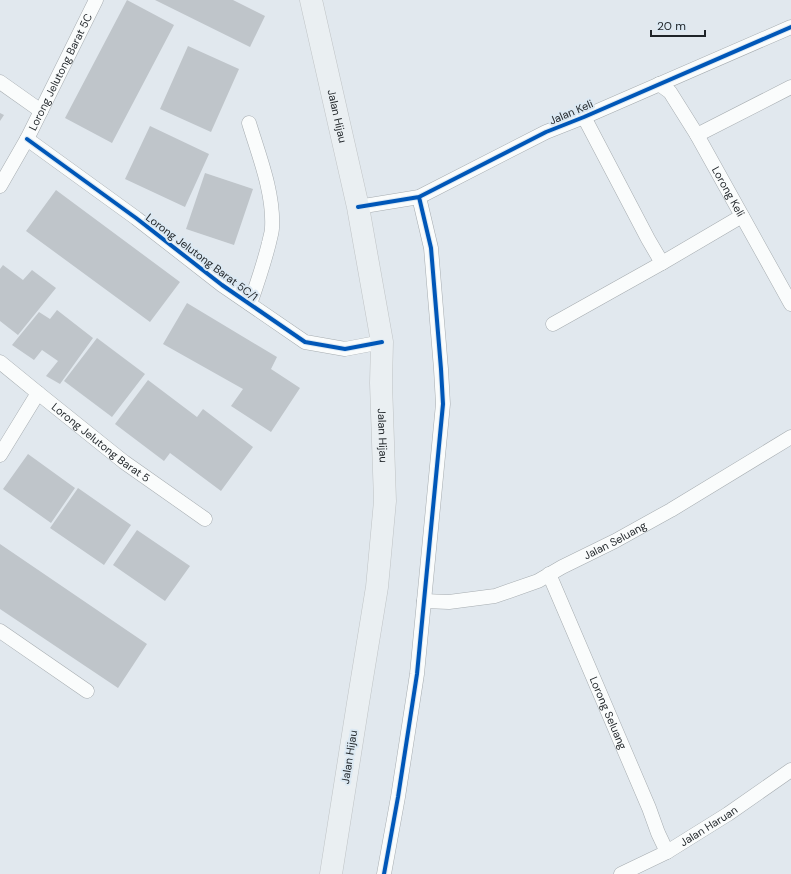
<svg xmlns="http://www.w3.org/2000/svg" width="791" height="874" font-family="'DM Sans',sans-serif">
<rect width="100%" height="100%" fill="#e1e8ee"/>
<path fill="#bfc5ca" d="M127 0 174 25 112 143 65 118Z
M155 0H233L265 16 250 47Z
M188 46 239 69 211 132 160 109Z
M0 113 4 115 0 121Z
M150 126 209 154 185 207 125 179Z
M205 173 253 189 234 245 186 229Z
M56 190 180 282 150 322 26 231Z
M3 265 23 280 32 270 56 288 18 335 0 321V269Z
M187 303 277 357 271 369 300 388 271 432 231 406 243 389 163 344Z
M57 310 93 338 60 384 46 376 58 361 42 350 34 360 12 345 39 312 50 319Z
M97 338 145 374 112 417 64 381Z
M148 380 197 417 203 409 253 447 221 491 170 453 164 461 115 424Z
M28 454 75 488 51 523 3 489Z
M78 488 131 525 104 565 50 528Z
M137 530 190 566 165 601 113 565Z
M0 544 147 644 118 688 0 609Z"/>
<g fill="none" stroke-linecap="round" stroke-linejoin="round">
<defs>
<g id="minor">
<path d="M0 82 41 111"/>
<path id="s1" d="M659 84 670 92 697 135 791 304"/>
<path d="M584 117 648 239 662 263 742 216"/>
<path d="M249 123C259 156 274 193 272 228 272 232 270 238 269 243 264 263 257 284 250 304"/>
<path d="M697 135 791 87"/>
<path d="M27 139 136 218 222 285 305 342 345 349 382 342"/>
<path id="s2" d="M0 186 27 139 96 0"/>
<path d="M358 207 419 197 546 132 584 117 791 27"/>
<path d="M553 324 662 263"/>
<path id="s3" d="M0 362 38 393 124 462 205 519"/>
<path d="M0 455 38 393"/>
<path id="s4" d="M549 574 649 808 658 833 667 852"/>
<path id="s5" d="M424 601 449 602 495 596 538 581 562 567 615 541 671 510 791 437"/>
<path d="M0 631 87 691"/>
<path d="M384 874 398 797 417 674 424 601 443 404 441 369 431 248 419 197"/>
<path id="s6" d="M621 874 667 852 728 814 791 770"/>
</g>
<g id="primary">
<path id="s7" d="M311 0 358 207 382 342 381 383 385 501 377 587 358 703 331 874"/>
</g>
</defs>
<use href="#minor" stroke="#a6acb0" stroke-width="15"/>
<use href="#primary" stroke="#bfc3c5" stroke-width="23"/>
<use href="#minor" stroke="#fafcfc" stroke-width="14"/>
<use href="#primary" stroke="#eaeff2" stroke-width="22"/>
<defs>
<path id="cycleway" d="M27 139 136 218 222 285 305 342 345 349 382 342
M358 207 419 197 546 132 584 117 791 27
M384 874 398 797 417 674 424 601 443 404 441 369 431 248 419 197"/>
</defs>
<use href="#cycleway" stroke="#dce9f3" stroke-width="6"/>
<use href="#cycleway" stroke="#0057b8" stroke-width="4"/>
</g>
<g text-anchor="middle" stroke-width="4" stroke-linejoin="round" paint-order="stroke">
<g font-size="11" fill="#1f2428" stroke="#dce9f3">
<text dy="4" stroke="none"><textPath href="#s2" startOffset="129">Lorong Jelutong Barat 5C</textPath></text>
<text transform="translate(571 112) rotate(-23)" y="4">Jalan Keli</text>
<text dy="4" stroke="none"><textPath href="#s7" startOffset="119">Jalan Hijau</textPath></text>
<text dy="4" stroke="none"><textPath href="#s1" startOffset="129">Lorong Keli</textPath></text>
<text transform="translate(202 257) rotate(37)" y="4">Lorong Jelutong Barat 5C/1</text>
<text dy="4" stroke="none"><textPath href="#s7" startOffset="443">Jalan Hijau</textPath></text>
<text dy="4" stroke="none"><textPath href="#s3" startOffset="129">Lorong Jelutong Barat 5</textPath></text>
<text dy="4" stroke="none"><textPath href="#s5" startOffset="204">Jalan Seluang</textPath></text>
<text dy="4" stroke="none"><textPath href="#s4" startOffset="151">Lorong Seluang</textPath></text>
<text transform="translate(349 757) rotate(-81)" y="4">Jalan Hijau</text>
<text dy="4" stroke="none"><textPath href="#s6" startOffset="100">Jalan Haruan</textPath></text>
</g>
</g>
<path d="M651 30v6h54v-6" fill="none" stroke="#1f2428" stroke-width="2"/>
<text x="657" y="30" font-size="12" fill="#1f2428" stroke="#dce9f3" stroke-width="3" paint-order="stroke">20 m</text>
</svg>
